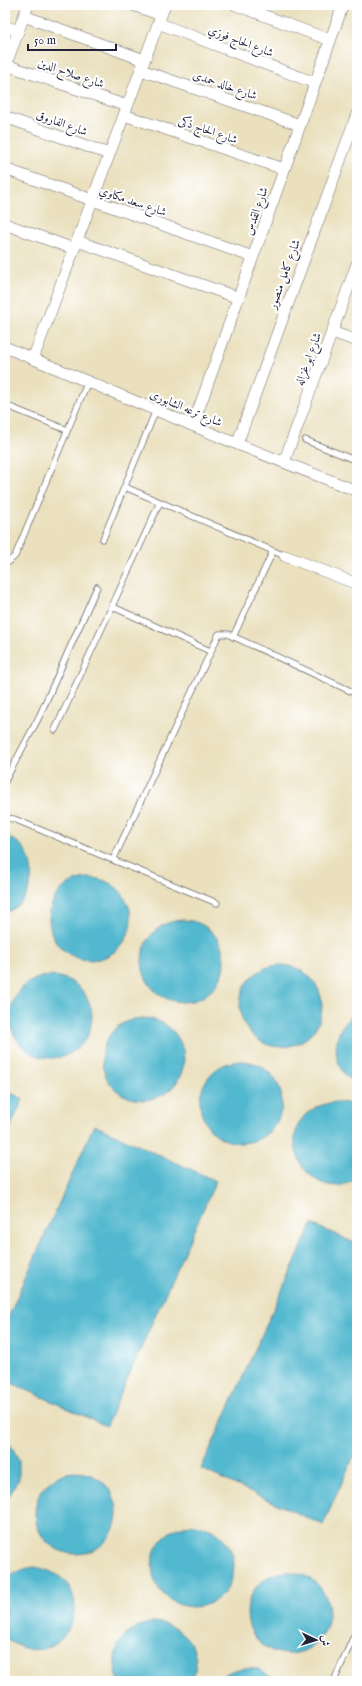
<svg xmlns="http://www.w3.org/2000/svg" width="362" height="1686" font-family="'IM FELL English',Amiri,serif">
<rect width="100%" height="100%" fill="#fff"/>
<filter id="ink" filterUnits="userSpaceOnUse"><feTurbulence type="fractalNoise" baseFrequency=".025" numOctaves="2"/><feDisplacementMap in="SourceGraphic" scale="8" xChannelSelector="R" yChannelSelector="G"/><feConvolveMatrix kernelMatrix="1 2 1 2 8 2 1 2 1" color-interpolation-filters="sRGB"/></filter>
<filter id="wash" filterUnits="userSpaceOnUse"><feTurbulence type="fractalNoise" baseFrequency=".012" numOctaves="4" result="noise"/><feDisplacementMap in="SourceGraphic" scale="16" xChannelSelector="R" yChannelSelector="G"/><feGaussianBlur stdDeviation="0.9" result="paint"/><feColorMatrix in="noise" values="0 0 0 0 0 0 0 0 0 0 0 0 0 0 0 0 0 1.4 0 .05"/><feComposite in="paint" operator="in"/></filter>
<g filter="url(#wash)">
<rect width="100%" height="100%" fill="#eae0bd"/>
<path fill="#51b8cf" stroke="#3a6d85" d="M5 835C11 839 19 842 23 847 39 869 32 904 5 913Z
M49 919a41 41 0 1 1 82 0a41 41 0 1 1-82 0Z
M142 961a41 41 0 1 1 82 0a41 41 0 1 1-82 0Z
M240 1006a41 41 0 1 1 82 0a41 41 0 1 1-82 0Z
M10 1017a41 41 0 1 1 82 0a41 41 0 1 1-82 0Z
M357 1013V1085C353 1081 346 1077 343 1072 330 1053 336 1023 357 1013Z
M102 1059a41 41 0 1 1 82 0a41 41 0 1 1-82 0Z
M200 1102a41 41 0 1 1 82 0a41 41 0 1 1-82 0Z
M5 1090 23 1099 5 1140Z
M335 1102 347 1103 357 1110V1178C307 1214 258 1113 335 1102Z
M94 1125 216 1181 106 1426 5 1380V1324Z
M312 1224 357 1244V1449L323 1525 201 1469Z
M5 1441 10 1444 19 1460V1479L5 1503Z
M35 1513a41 41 0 1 1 82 0a41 41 0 1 1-82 0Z
M152 1566a41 41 0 1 1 82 0a41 41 0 1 1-82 0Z
M34 1567C113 1579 62 1686 5 1637V1581C14 1572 22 1569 34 1567Z
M247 1613a41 41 0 1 1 82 0a41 41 0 1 1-82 0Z
M155 1622C185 1626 206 1652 191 1681H119C107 1650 123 1626 155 1622Z
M247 1668 258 1669 277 1681H217C226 1672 234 1669 247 1668Z"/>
</g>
<g filter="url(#ink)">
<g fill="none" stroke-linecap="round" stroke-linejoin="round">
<defs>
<path id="lane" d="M5 405 67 430
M305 440 357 461
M125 487 285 556
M103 539 156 410
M5 565 15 556 88 381
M113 607 210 651
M233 637 273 551
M55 730 160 502
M5 781 39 717 97 587
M5 818 14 819 217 903
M113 860 219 634H228L357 694
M334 1681 357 1629"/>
<path id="street" d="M133 5 161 15
M236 5 330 40
M24 16 144 60
M158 23 315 83
M5 26 18 31
M6 65 127 106
M5 67 28 5
M141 70 300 125
M124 115 284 169
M5 117 109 154
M5 169 253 257
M5 224 74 249
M77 241 239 298
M332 332 357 341
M5 347 237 444 357 491
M33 359 165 5
M193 425 343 5
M237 444 357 114
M284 462 357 264
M285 556 357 584"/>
</defs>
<use href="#lane" stroke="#686468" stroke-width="7"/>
<use href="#street" stroke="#686468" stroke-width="12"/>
<use href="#lane" stroke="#fff" stroke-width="5.5"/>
<use href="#street" stroke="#fff" stroke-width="11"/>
</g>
</g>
<g text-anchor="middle" stroke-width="4" stroke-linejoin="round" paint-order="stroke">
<g font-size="12" fill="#22223b" stroke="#fff">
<text transform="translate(241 41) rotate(21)" y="4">شارع الحاج فوزي</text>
<text transform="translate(71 73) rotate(19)" y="4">شارع صلاح الدين</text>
<text transform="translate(225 85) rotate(19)" y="4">شارع خالد حمدى</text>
<text transform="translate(62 123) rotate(20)" y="4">شارع الفاروق</text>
<text transform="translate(208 130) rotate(19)" y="4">شارع الحاج ذكى</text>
<text transform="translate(133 201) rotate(19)" y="4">شارع سعد مكاوي</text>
<text transform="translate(256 211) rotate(-71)" y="4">شارع القدس</text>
<text transform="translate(284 274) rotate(-70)" y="4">شارع كامل منصور</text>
<text transform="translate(308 359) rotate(-70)" y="4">شارع ابو غزاله</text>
<text transform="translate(186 408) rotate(23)" y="4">شارع ترعه الشابورى</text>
</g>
</g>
<rect width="362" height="1686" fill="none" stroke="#fff" stroke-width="20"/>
<g transform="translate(316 1640) rotate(94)" stroke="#ffffff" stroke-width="3" paint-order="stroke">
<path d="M0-3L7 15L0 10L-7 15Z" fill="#22223b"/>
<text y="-6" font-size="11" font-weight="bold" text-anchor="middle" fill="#22223b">ش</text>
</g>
<path d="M28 44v6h88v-6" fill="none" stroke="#22223b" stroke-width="2"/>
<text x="34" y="44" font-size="12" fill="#22223b" stroke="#ffffff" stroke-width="3" paint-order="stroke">50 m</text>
</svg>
